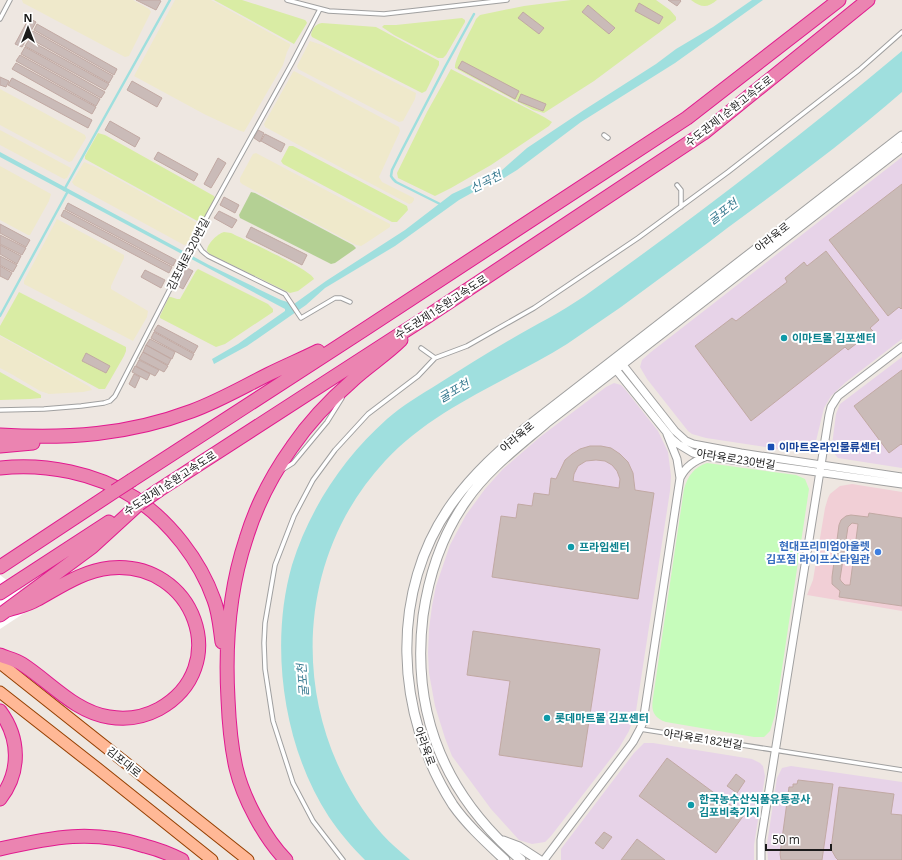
<svg xmlns="http://www.w3.org/2000/svg" width="902" height="860" font-family="'Open Sans','Noto Sans KR',sans-serif">
<rect width="100%" height="100%" fill="#eee7e1"/>
<path fill="#f1cfd6" d="M852 484 902 492V611L807 595 813 580 825 508 828 498 830 494 840 486Z"/>
<path fill="#e7d3e8" d="M902 157V339L846 382 831 396 824 408 816 441 812 449 809 451 798 452 706 438 692 434 688 431 647 379 640 367 642 360 651 352Z
M902 357V468L838 458 832 451V445L836 414 840 404Z
M614 383 621 385 624 388 658 431 668 452 671 476 670 491 636 711 629 731 619 748 551 836 545 842 532 844 519 840 491 809 452 756 445 738 435 706 429 673 428 653 429 629 432 606 436 586 450 545 466 515 485 489 503 469 540 437 606 387Z
M644 743H653L752 759 760 763 763 766 765 776 754 845V860H561V849L564 845 634 753Z
M791 766 902 782V860H768L767 844 777 778 782 768Z"/>
<path fill="#efe9cb" d="M22 0H133L149 9 151 12 129 56 125 57 27 5 23 3Z
M175 0H211L290 44V46L287 52 283 65 244 132 238 130 204 114 134 76Z
M310 41 322 45 416 93 415 99 403 121 399 122 298 69 297 66Z
M294 71 399 127 400 131 379 177 382 182 414 198V200L412 203 409 204 265 127 264 124 293 72Z
M0 89 85 135 86 138 72 161 69 162 0 125Z
M0 130 71 168V170L67 178 64 179 0 145Z
M256 153 388 223 390 224V227L366 243 361 246 356 245 242 184 240 182V178L253 154Z
M84 162 98 168 197 223 199 227 191 241 188 244 184 245 74 185 72 182Z
M0 166 51 194 49 201 30 235H28L0 220Z
M57 219 124 255V258L111 286V289L148 311 147 317 133 341 24 284V281Z
M0 336 68 374 90 387 92 390 83 392 49 394 40 391 13 375 0 368Z"/>
<path fill="#d9eca4" d="M214 0H242L305 20 306 21 307 23 294 44Z
M571 0H656L670 10 676 17V20L594 81 544 113 533 110 455 68C454 59 472 29 476 19L480 15 524 6Z
M691 0H717C707 8 702 8 691 0Z
M462 18 465 20V22L446 55 443 58H438L394 35 382 27 384 25H396Z
M322 23 376 27 439 61V65L426 91 422 93 312 37 311 35C312 29 315 24 322 23Z
M451 69 544 117 552 122 549 126 491 165 451 188 435 196 398 178 397 173 427 112Z
M98 133 105 135 214 196 215 198 201 223 85 159V156Z
M289 146H293L407 206 408 210 397 222H392L283 164 281 161Z
M224 232 231 233C243 239 312 270 314 279L298 291 290 293 210 254 207 251C207 244 217 234 224 232Z
M198 269 268 304 273 309V312L225 344 216 347 160 318V316L169 297H171L177 299H180L196 271Z
M19 292 126 347V351L124 356 105 389H99L0 335V326Z
M0 372 41 395V398L30 399 0 400Z"/>
<path fill="#b4d094" d="M251 192 255 193 353 245 356 248 355 249 335 263 331 264 240 218 239 215Z"/>
<path fill="#c6fcbb" d="M707 463 796 475 805 479 809 489 775 715 770 731 764 737H754L666 722C653 718 651 710 653 698L684 489C688 476 694 467 707 463Z"/>
<path fill="#9fdfde" d="M752 0H763L675 63 581 122 517 170 504 178 477 190 459 200 395 246 325 288 306 305 247 346 214 364 212 359 238 344 285 311V309L0 157V152L209 265 281 300 294 304 326 281 405 230 452 194 501 171 527 148 584 110 656 64 676 49 713 27Z
M902 51V92C846 141 786 185 726 229 691 256 656 281 621 307 603 319 585 332 567 344 506 382 435 407 385 461 288 565 290 728 382 834 391 844 401 852 410 860H365C352 847 339 832 329 817 283 747 269 645 292 565 309 510 343 458 387 419 402 406 420 395 438 384 465 367 492 350 520 334 545 320 570 307 593 290 699 214 802 135 902 51Z"/>
<path fill="#fff" d="M0 575 38 604 0 629Z"/>
<g fill="none" stroke-linecap="round" stroke-linejoin="round">
<path stroke="#9fdfde" stroke-width="2.5" d="M64 190 170 0
M442 205 396 182 393 179 391 176 392 170 402 150 445 67 474 14
M0 316 68 191"/>
</g>
<path fill="#cabbb8" stroke="#c1a9a3" fill-rule="evenodd" d="M136 0H159L161 1 156 10Z
M668 0H680L681 1 677 6Z
M639 3 663 17 659 24 635 11Z
M588 5 615 28 609 34 582 12Z
M523 12 544 28 539 34 518 18Z
M29 18 36 22 22 47 15 44Z
M37 24 117 69 114 75 34 30Z
M33 31 113 76 109 83 29 38Z
M29 40 109 84 105 90 25 46Z
M25 47 105 92 101 98 21 54Z
M20 55 100 99 96 106 16 61Z
M462 61 519 91 515 99 458 68Z
M16 63 96 107 92 114 12 69Z
M0 77 9 81 6 87 0 85Z
M12 78 92 120 88 128 8 85Z
M132 81 162 98 157 107 127 90Z
M521 94 546 104 543 111 518 101Z
M110 121 140 138 135 147 105 130Z
M258 130 264 133 260 142 254 138Z
M265 134 285 144 281 152 261 141Z
M158 152 198 174 194 181 154 159Z
M218 158 226 163 211 188 204 184Z
M902 184V308L901 309 899 307 888 316 829 240Z
M224 197 239 205 235 213 220 205Z
M68 203 176 260 173 266 65 209Z
M64 210 172 267 169 273 61 216Z
M219 211 237 220 232 228 214 218Z
M0 224 30 240 26 247 0 233Z
M251 227 307 255 302 265 246 237Z
M0 235 26 248 22 255 0 244Z
M0 245 21 256 17 264 0 254Z
M826 251 879 320 870 328 873 331 848 350 845 347 751 421 695 346 732 318 736 321 787 282 785 278 804 262 807 266Z
M0 256 17 265 13 272 0 265Z
M0 266 12 273 8 280 0 276Z
M185 267 193 271 183 289 176 285Z
M145 270 165 280 161 288 141 277Z
M158 325 198 346 194 353 154 331Z
M154 332 194 354 191 360 151 338Z
M150 339 175 352 172 359 146 345Z
M146 345 171 359 168 365 143 352Z
M143 352 168 366 164 372 139 359Z
M86 353 110 366 106 373 82 361Z
M139 360 159 370 155 376 136 366Z
M135 366 150 374 147 380 132 372Z
M902 370V445L901 444 889 453 854 406Z
M134 374 140 377 135 388 129 384Z
M590 446H601L611 448 620 454 628 462 633 473 635 490 654 493 638 599 492 577 501 516 516 518 518 504 532 506 534 493 549 495 551 478 556 479 565 460 572 454 580 449ZM596 460 605 461 612 465 617 471 620 479 619 488 573 481 574 474 578 466 586 461Z
M869 513 902 518V606L839 597 840 591 832 584V577L839 525 841 520 846 516 851 515 868 517ZM852 523 858 524 850 585H845L841 581 840 579 848 527Z
M473 631 600 649 582 767 499 755 510 681 467 675Z
M667 758 744 815 716 853 639 796Z
M736 774 745 781 737 793 727 786Z
M798 780 833 784 822 860H781L780 854 789 787H793V784H797Z
M839 787 894 794 891 814 902 815V860H838L836 858 831 849Z
M604 832 612 837 603 849 595 843Z
M637 839 665 860H621Z"/>
<g fill="none" stroke-linecap="round" stroke-linejoin="round">
<defs>
<path id="service" d="M287 0 329 11 384 14 507 0
M0 19 10 0
M604 135 608 138
M677 185 681 190V207
M196 242 202 251 208 256 285 294 301 318 335 298H341L350 302
M421 348 435 358
M0 410 44 409 81 406 104 403 110 401 115 396 208 215 292 63 320 9
M282 470 293 463 327 422 342 398
M640 729 902 770
M343 860 313 821 293 783 273 721 265 669 264 643 265 623 275 565 294 516 313 480 335 450 368 414 418 376 435 358 467 346 534 308 638 238 728 172 859 70 902 32"/>
<path id="minor" d="M619 360 675 431 686 441 693 444 741 453 902 477
M613 366 672 439 678 444 693 453 711 457 902 484
M680 478C686 466 694 461 707 456
M544 860 633 742 640 729 643 722 680 478 677 459 667 434
M761 860V840L829 415 831 407 838 396 902 347"/>
<path id="tertiary" d="M503 841 519 847 539 860
M505 860C487 843 467 825 453 805 395 715 388 591 453 502 474 473 500 450 527 427L902 136
M521 860C446 796 411 715 423 616 429 574 442 535 466 501 487 470 518 447 546 423L902 147"/>
<path id="primary" d="M0 663 248 860
M0 692 97 768 212 860"/>
<path id="motorway" d="M0 435C67 439 128 435 192 411 219 401 243 387 269 374 285 366 302 359 318 351
M0 446 33 443
M0 468C45 463 97 473 135 498 170 522 200 560 214 600 219 613 220 628 222 642
M132 480 362 331 687 118 839 0
M159 490 425 318 705 132 868 0
M0 567 115 491
M0 593 109 522
M0 615 92 547 139 504
M0 655C7 658 16 660 22 664 50 682 75 712 109 717 126 720 144 717 159 709 234 667 194 560 110 568 82 571 60 587 36 600 28 605 17 607 8 610
M0 711C20 738 21 772 0 799
M0 849C52 837 93 829 145 846 157 849 170 854 182 860
M286 860C265 839 243 798 236 768 231 746 229 723 228 699 225 645 229 590 246 539 256 506 272 475 292 447 309 422 330 400 353 380 368 366 386 355 401 340"/>
</defs>
<use href="#service" stroke="#a0a0a0" stroke-width="5.5"/>
<use href="#minor" stroke="#a0a0a0" stroke-width="9"/>
<use href="#tertiary" stroke="#a0a0a0" stroke-width="11"/>
<use href="#primary" stroke="#953f00" stroke-width="13"/>
<use href="#motorway" stroke="#e11a8f" stroke-width="15"/>
<use href="#service" stroke="#fff" stroke-width="3.5"/>
<use href="#minor" stroke="#fff" stroke-width="7"/>
<use href="#tertiary" stroke="#fff" stroke-width="9"/>
<use href="#primary" stroke="#ffb896" stroke-width="11"/>
<use href="#motorway" stroke="#eb84b1" stroke-width="13"/>
<defs>
<path id="motorway-bridge" d="M115 491 132 480
M139 504 159 490"/>
</defs>
<use href="#motorway-bridge" stroke="#e11a8f" stroke-width="15" stroke-linecap="butt"/>
<use href="#motorway-bridge" stroke="#eb84b1" stroke-width="13"/>
</g>
<g fill="#0f9aa8" stroke="#fff" stroke-width="1.5">
<circle cx="784" cy="338" r="4"/>
<circle cx="571" cy="547" r="4"/>
<circle cx="547" cy="718" r="4"/>
<circle cx="691" cy="805" r="4"/>
</g>
<rect fill="#1a4fb4" stroke="#fff" stroke-width="1.5" x="767" y="443" width="8" height="8" rx="2"/>
<circle fill="#3f7fe0" stroke="#fff" stroke-width="1.5" cx="878" cy="552" r="4"/>
<g text-anchor="middle" stroke-width="4" stroke-linejoin="round" paint-order="stroke">
<g font-size="11" fill="#1c1c1c" stroke="#fff">
<text transform="translate(729 111) rotate(-38)" y="4">수도권제1순환고속도로</text>
<text transform="translate(772 237) rotate(-38)" y="4">아라육로</text>
<text transform="translate(188 254) rotate(-63)" y="4">김포대로320번길</text>
<text transform="translate(441 307) rotate(-33)" y="4">수도권제1순환고속도로</text>
<text transform="translate(517 437) rotate(-40)" y="4">아라육로</text>
<text transform="translate(736 459) rotate(9)" y="4">아라육로230번길</text>
<text transform="translate(170 483) rotate(-33)" y="4">수도권제1순환고속도로</text>
<text transform="translate(703 739) rotate(9)" y="4">아라육로182번길</text>
<text transform="translate(425 746) rotate(70)" y="4">아라육로</text>
<text transform="translate(124 762) rotate(39)" y="4">김포대로</text>
</g>
<g font-size="11" font-weight="bold" fill="#0d838f" stroke="#fff" text-anchor="start">
<text x="792" y="342">이마트몰 김포센터</text>
<text x="579" y="551">프라임센터</text>
<text x="555" y="722">롯데마트몰 김포센터</text>
<text x="699" y="803">한국농수산식품유통공사<tspan x="699" dy="13">김포비축기지</tspan></text>
</g>
<g font-size="11" font-weight="bold" fill="#164399" stroke="#fff" text-anchor="start">
<text x="779" y="451">이마트온라인물류센터</text>
</g>
<g font-size="11" font-weight="bold" fill="#366cbe" stroke="#fff" text-anchor="end">
<text x="870" y="550">현대프리미엄아울렛<tspan x="870" dy="13">김포점 라이프스타일관</tspan></text>
</g>
<g font-size="12" font-style="italic" fill="#3a7b91" stroke="#fff">
<text transform="translate(486 182) rotate(-27)" y="4">신곡천</text>
<text transform="translate(723 212) rotate(-37)" y="4">굴포천</text>
<text transform="translate(454 391) rotate(-30)" y="4">굴포천</text>
<text transform="translate(303 680) rotate(-95)" y="4">굴포천</text>
</g>
</g>
<g transform="translate(28 28)" stroke="#ffffff" stroke-width="3" paint-order="stroke">
<path d="M0-3L7 15L0 10L-7 15Z" fill="#1c1c1c"/>
<text y="-6" font-size="11" font-weight="bold" text-anchor="middle" fill="#1c1c1c">N</text>
</g>
<path d="M766 844v6h65v-6" fill="none" stroke="#1c1c1c" stroke-width="2"/>
<text x="772" y="844" font-size="12" fill="#1c1c1c" stroke="#ffffff" stroke-width="3" paint-order="stroke">50 m</text>
</svg>
